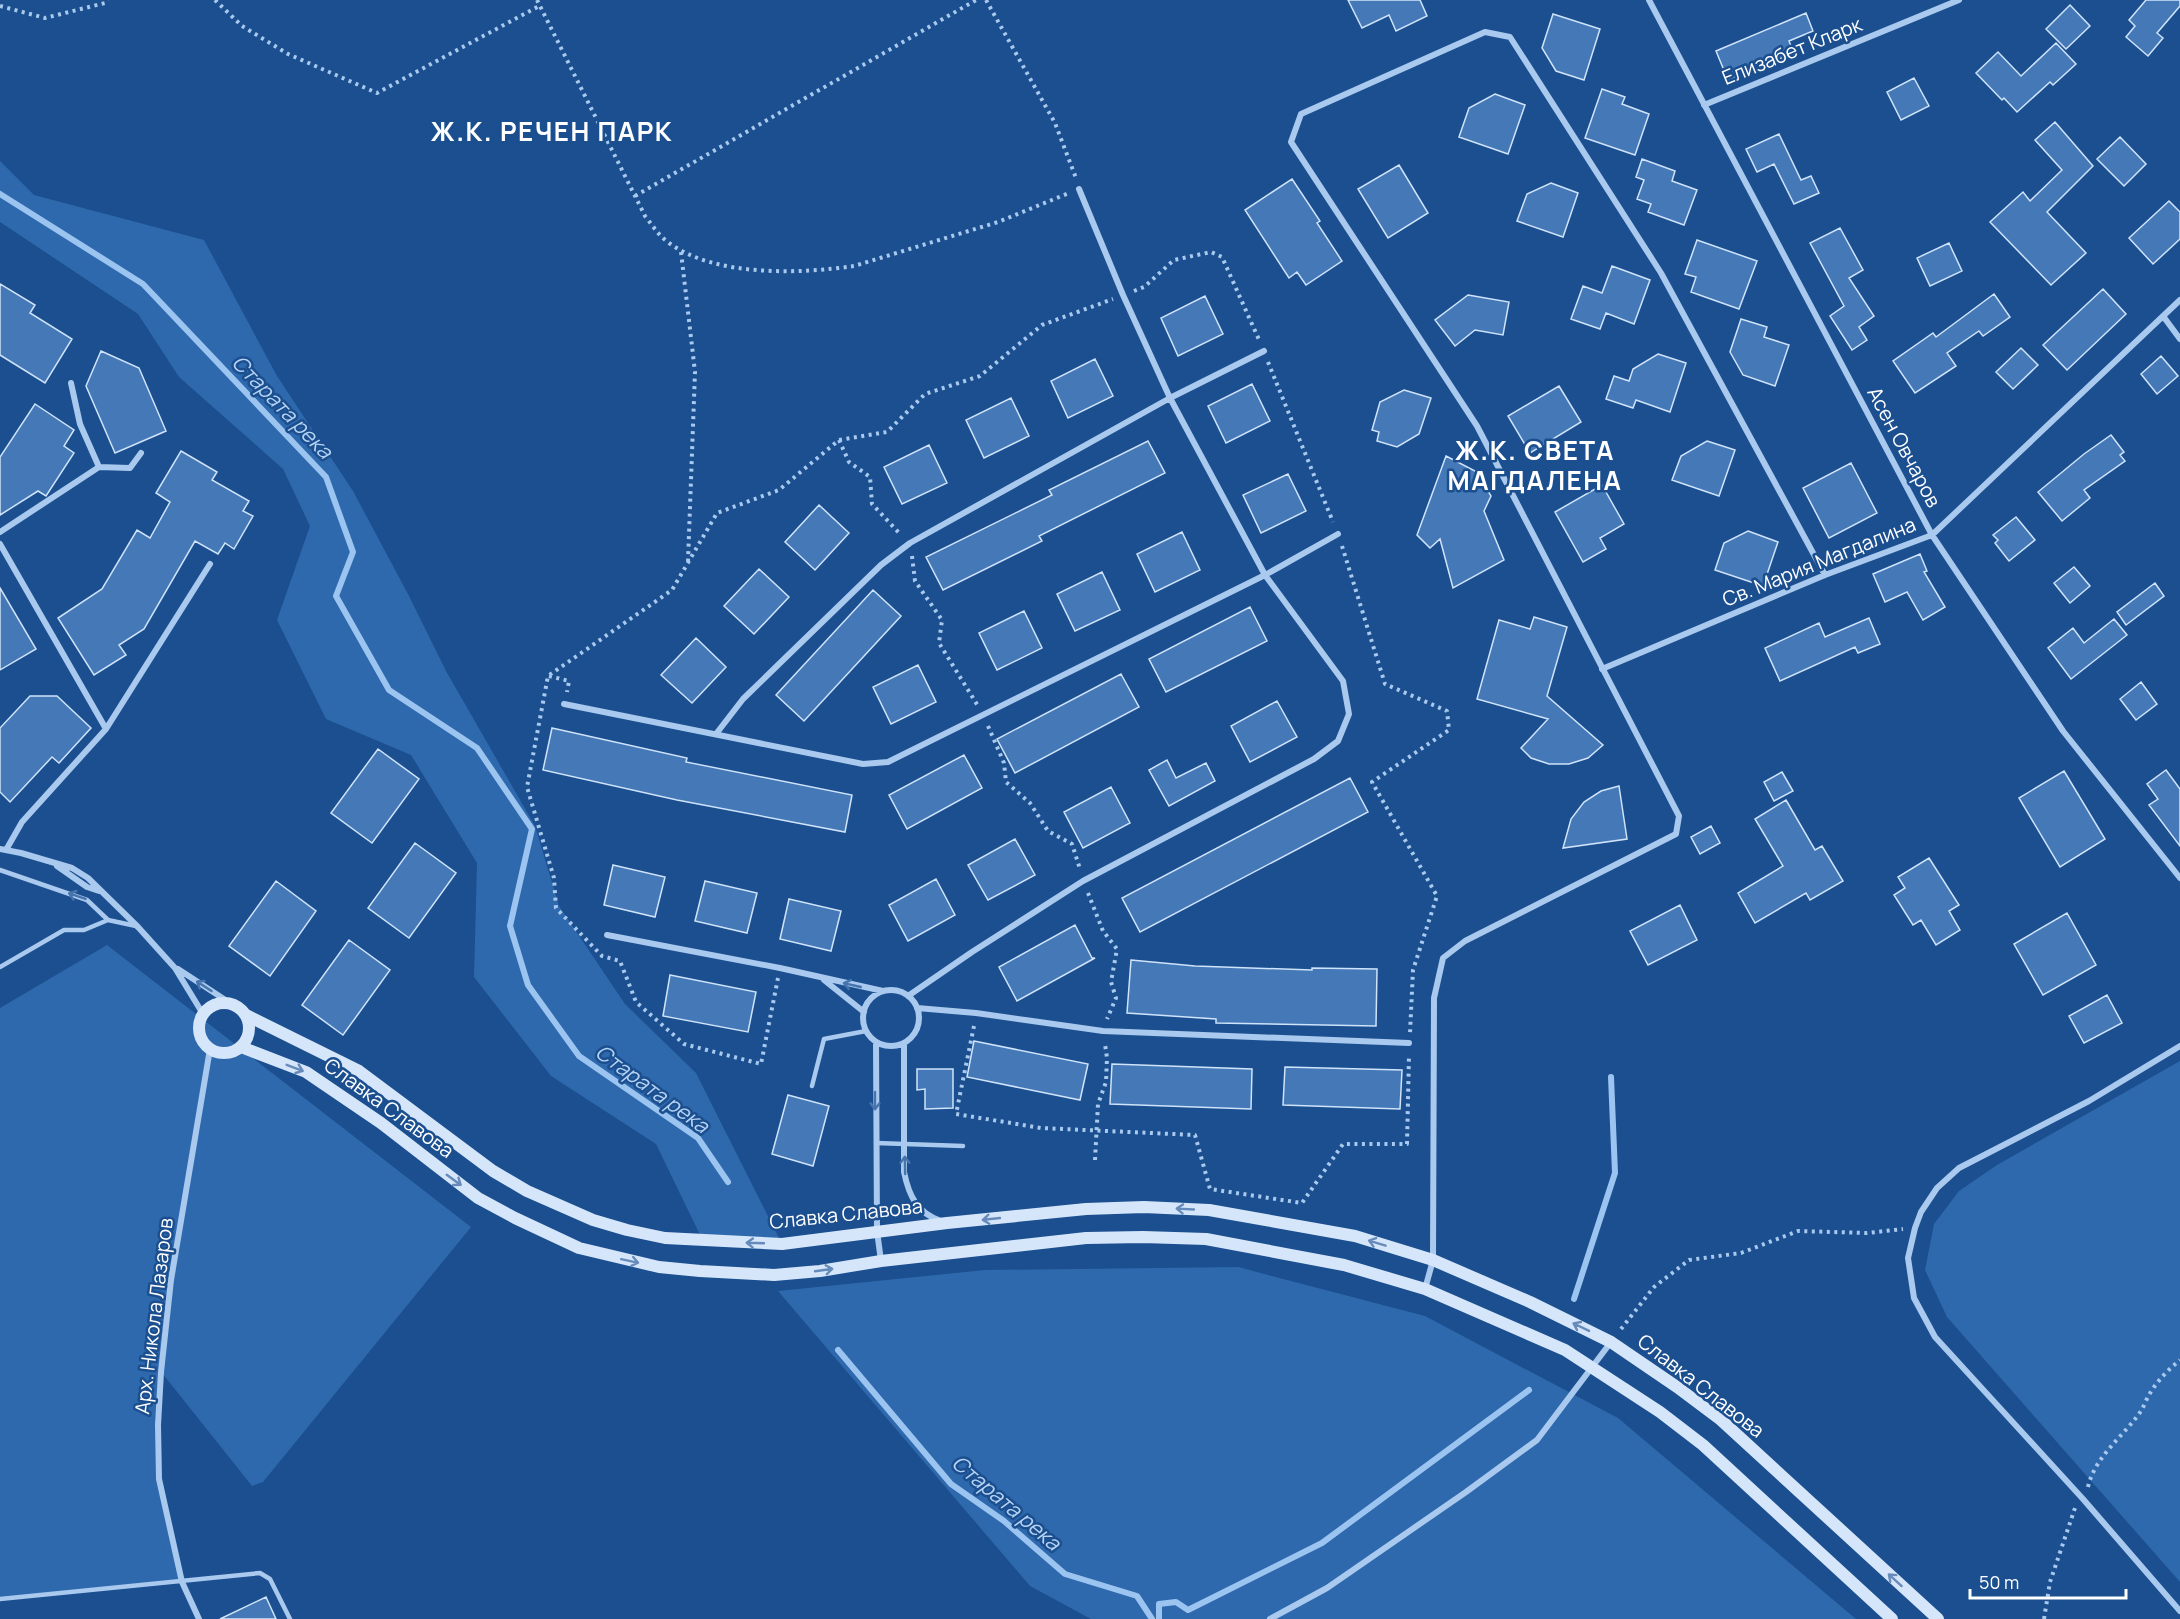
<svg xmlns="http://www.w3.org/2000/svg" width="2180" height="1619" font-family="Manrope,sans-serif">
<rect width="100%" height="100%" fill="#1b4f8f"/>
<path fill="#2e69ad" d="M0 161 34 195 204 240 277 376 353 491 409 596 446 671 535 826 559 906 625 1004 696 1073 782 1244 703 1241 656 1144 551 1076 474 977 477 863 411 755 326 719 277 620 310 526 283 469 179 377 138 314 0 222Z
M107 945 471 1227 263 1482 252 1486 162 1373 159 1479 182 1582 0 1599V1008Z
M2180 1061V1582L1947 1317 1925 1270 1934 1224 1959 1191 1997 1165Z
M1238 1267 1425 1316 1618 1418 1856 1619H1091L1030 1586 778 1291 985 1270Z"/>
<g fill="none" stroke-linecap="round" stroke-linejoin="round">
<path stroke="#9cc4f0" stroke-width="6" d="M0 194 143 284 326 477 353 552 336 596 389 690 477 748 532 829 510 926 528 985 579 1056 698 1138 728 1182
M1574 1299 1615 1173 1611 1077
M838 1350 951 1484 1004 1521 1065 1574 1137 1596 1152 1619
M1159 1619V1604L1176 1602 1188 1610 1322 1543 1529 1390"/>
</g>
<path fill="#4478b7" stroke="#cfe3fa" stroke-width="1.5" d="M1348 0H1420L1427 16 1396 31 1389 15 1362 28Z
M2146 0H2180V6L2157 33 2163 38 2148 56 2126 37 2135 26 2129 20Z
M2070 5 2090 26 2066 49 2046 29Z
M1806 13 1813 31 1789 41 1794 53 1728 80 1716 51Z
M1553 14 1600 29 1584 80 1556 71 1542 48Z
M2056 43 2076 64 2053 85 2050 82 2017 112 2004 98 2002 100 1976 73 1998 52 2021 76Z
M1914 78 1929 106 1901 120 1887 92Z
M1602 89 1625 97 1622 104 1649 114 1635 155 1585 138Z
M1495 94 1525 105 1508 154 1459 137 1469 108Z
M2055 122 2093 166 2047 212 2086 253 2051 285 1990 222 2023 192 2030 201 2062 170 2035 140Z
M1779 134 1801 180 1811 176 1819 193 1794 204 1774 164 1757 172 1746 149Z
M2120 137 2146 164 2124 186 2097 159Z
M1642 159 1675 171 1672 181 1697 190 1684 225 1648 212 1651 204 1637 199 1644 180 1636 177Z
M1399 165 1428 213 1388 238 1358 189Z
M1292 179 1320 221 1317 223 1342 261 1306 285 1297 272 1289 278 1245 210Z
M1551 183 1578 193 1563 237 1517 221 1527 194Z
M2169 201 2180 212V239L2153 264 2129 238Z
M1840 228 1863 270 1849 278 1874 316 1859 327 1867 340 1852 350 1830 316 1844 306 1810 243Z
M1697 240 1757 261 1739 309 1691 292 1696 277 1685 274Z
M1949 243 1962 271 1930 286 1917 258Z
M1612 266 1650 280 1634 324 1606 313 1600 329 1571 319 1583 286 1602 293Z
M0 284 35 305 30 313 72 339 45 383 0 355Z
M2103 289 2126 314 2067 370 2043 345Z
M1994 294 2010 317 1983 336 1979 331 1947 353 1956 366 1915 393 1893 361 1933 333 1936 337Z
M1468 295 1509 302 1503 335 1475 330 1455 346 1435 320Z
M1205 296 1223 334 1178 356 1161 318Z
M1741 319 1767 327 1764 337 1789 345 1775 386 1743 375 1730 352Z
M2021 348 2038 365 2013 389 1996 372Z
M101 351 139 368 166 431 115 453 86 386Z
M1658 354 1686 363 1670 412 1636 400 1633 408 1606 399 1614 376 1629 381 1633 369Z
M2161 356 2178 376 2157 394 2141 374Z
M1095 359 1113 396 1068 418 1051 381Z
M1252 384 1270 421 1226 443 1208 406Z
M1559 386 1581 422 1530 453 1508 416Z
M1404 390 1431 398 1419 434 1397 447 1377 441 1379 432 1372 430 1380 402Z
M1011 398 1029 436 984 458 966 420Z
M35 404 74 430 64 446 74 453 46 496 38 491 0 515V457Z
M2111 435 2124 452 2120 455 2125 461 2084 490 2090 498 2062 521 2038 492 2084 454Z
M1148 441 1165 473 1039 536 1042 541 943 590 926 557 1052 495 1049 490Z
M1707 441 1735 450 1719 496 1672 480 1681 456Z
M929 445 947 483 902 504 884 467Z
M181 451 217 472 212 480 249 501 243 511 253 516 234 549 225 543 218 554 195 541 144 629 119 645 126 655 94 675 58 618 102 589 137 530 150 538 170 502 156 493Z
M1446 456 1477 472 1491 496 1484 511 1504 560 1453 588 1440 539 1430 548 1417 535Z
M1851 463 1877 513 1829 538 1803 488Z
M1288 474 1306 511 1261 533 1243 495Z
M1602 485 1624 524 1600 538 1606 549 1583 562 1555 512Z
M819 505 849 533 815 570 785 542Z
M2016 517 2035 540 2009 561 1995 543 1998 540 1993 535Z
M1748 531 1778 542 1763 586 1715 570 1724 543Z
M1182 532 1200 570 1155 592 1137 554Z
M1920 554 1927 571 1924 572 1945 607 1923 620 1907 592 1885 602 1873 574Z
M2074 567 2090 586 2070 603 2054 583Z
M759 569 789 597 754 634 724 606Z
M1102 572 1120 610 1075 631 1057 594Z
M2155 583 2164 596 2126 625 2117 612Z
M0 588 36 649 0 670Z
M873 590 901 616 804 721 776 695Z
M1250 607 1267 641 1166 692 1149 659Z
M1024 611 1042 648 997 670 979 633Z
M1534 617 1567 627 1547 696 1603 745 1588 758 1569 764H1549L1531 758 1521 748 1548 719 1477 699 1499 620 1530 629Z
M1869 618 1880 644 1858 653 1855 647 1780 681 1765 648 1819 623 1825 637Z
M2114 619 2127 635 2071 679 2048 648 2073 628 2084 643Z
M696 638 726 667 692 703 661 675Z
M918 665 936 702 891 724 873 687Z
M1121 674 1139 707 1015 773 997 739Z
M2141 682 2157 704 2136 720 2120 699Z
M30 696H57L91 728 59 763 52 757 10 802 0 792V728Z
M1277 701 1297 737 1250 762 1231 726Z
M552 728 687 758 686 762 852 795 845 832 677 800 543 770Z
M378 749 419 779 372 843 331 813Z
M964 755 982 788 907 829 889 795Z
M1167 760 1176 778 1206 763 1215 781 1169 806 1149 770Z
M2166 770 2180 789V846L2149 805 2158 799 2147 784Z
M2064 771 2105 839 2060 867 2019 798Z
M1782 772 1793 791 1774 801 1764 782Z
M1350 778 1368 812 1140 932 1122 898Z
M1619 786 1627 839 1563 848 1571 819 1584 802 1601 791Z
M1111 787 1130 823 1083 848 1064 812Z
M1786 800 1815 850 1822 846 1843 881 1810 900 1806 893 1755 923 1738 893 1783 866 1755 819Z
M1711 826 1720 843 1700 854 1691 837Z
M1015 839 1035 875 988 900 968 865Z
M415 843 456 873 409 938 368 908Z
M1929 858 1959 905 1949 911 1960 930 1936 945 1921 920 1913 925 1894 895 1905 888 1898 877Z
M613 865 665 877 655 917 604 905Z
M936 879 955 915 908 941 889 905Z
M276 881 316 911 270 976 229 946Z
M705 881 757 893 747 933 695 921Z
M789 899 841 911 831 951 780 939Z
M1680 905 1697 940 1648 965 1630 931Z
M2067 913 2096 965 2043 995 2014 944Z
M1075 925 1092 958H1095L1017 1001 999 967Z
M349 940 390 970 343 1035 302 1005Z
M1131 960 1195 966 1312 970V968L1377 969 1376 1026 1216 1023V1019L1127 1013Z
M670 975 756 992 748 1032 663 1016Z
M2107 995 2122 1023 2084 1043 2069 1016Z
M974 1041 1088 1064 1080 1100 967 1077Z
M1112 1064 1252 1069 1251 1109 1110 1104Z
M1285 1067 1402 1070 1400 1109 1283 1105Z
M917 1069H953V1108L925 1109V1089L917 1090Z
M788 1095 829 1106 813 1166 772 1154Z
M266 1597 276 1619H220Z"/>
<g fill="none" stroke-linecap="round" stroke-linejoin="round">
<path stroke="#a9c9ee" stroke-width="4" stroke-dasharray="3 4.5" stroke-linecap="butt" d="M215 0 242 26 288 54 377 93 541 5
M537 0 645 216C653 226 659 236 669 243 716 277 799 274 854 266L998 222 1069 193
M986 0 1055 123 1076 178
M0 6 45 18 105 3 108 0
M635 196 976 0
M681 252 695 372 688 561
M1134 291 1144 287 1174 260 1211 252 1222 257 1260 342
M1268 362 1333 522
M839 440 849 462 870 477 872 504 901 535
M1342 546 1385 684 1447 711 1449 730 1372 782 1437 896 1413 970 1410 1033
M912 556 915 581 942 620 939 643 978 706
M549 676 569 681 567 692
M988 726 1004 763 1006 782 1030 803 1048 831 1072 844 1080 869
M1088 893 1103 931 1117 949 1111 982 1116 998 1107 1019
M778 978 761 1064 684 1044 636 1002 620 961 602 956 556 908 554 878 527 787 548 676 672 590 717 513 779 490 839 440 887 432 925 394 980 376 1042 325 1113 299
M974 1026 956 1114 1041 1128 1195 1135 1210 1189 1302 1203 1343 1144H1407L1409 1055
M1095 1160 1098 1104 1106 1082 1107 1058 1105 1044
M1621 1329 1654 1287 1689 1260 1741 1253 1798 1231 1867 1233 1903 1229
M2088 1487C2095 1456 2124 1436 2141 1411 2144 1406 2146 1400 2149 1395 2157 1381 2168 1370 2180 1360
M2044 1619 2050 1582 2075 1508"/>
<path stroke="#a9c9ee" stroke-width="4.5" d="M0 870 87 900 108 920 136 926
M0 967 64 930H84L108 920
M812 1086 824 1039 866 1031
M876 1143 963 1146
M0 1599 260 1573 270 1579 290 1619"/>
<path stroke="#a9c9ee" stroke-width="6" d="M1649 0 1932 535 2063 731 2180 878
M1704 105 1959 0
M2163 316 2180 339
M99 467 130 468 141 453
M0 532 99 467 80 424 71 383
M0 544 106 729
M1602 669 1825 575 1932 535 2180 300
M564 704 863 764 888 762 1265 575 1338 534
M716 734 743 699 881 565 910 543 1170 398 1264 351
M0 849 21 853 72 868 88 878 138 927 175 968 203 1014
M6 850 22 822 106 729 210 564
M57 866 87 887 99 891
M607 935 780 968 883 991
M178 969 233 1005
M824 980 864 1012
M863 1018a28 28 0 1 1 56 0a28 28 0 1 1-56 0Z
M908 996 972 952 1083 881 1314 759 1338 741 1349 714 1343 681 1265 575 1170 398 1123 295 1079 189
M917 1008 976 1013 1103 1031 1409 1043
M876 1042 877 1231 881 1261
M904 1044V1172C909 1196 917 1213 941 1221
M2180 1046 2089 1101 1959 1168 1937 1188 1921 1212 1915 1228 1908 1258 1914 1298 1935 1337 2083 1499 2180 1611
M1425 1289 1433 1260 1434 998 1443 958 1465 941 1676 834 1679 816 1477 426 1291 142 1301 114 1485 32 1510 37 1661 273 1825 575
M199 1619 182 1582 159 1479 158 1425 161 1372 171 1280 210 1049
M1270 1619 1327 1588 1466 1492 1537 1440 1611 1342"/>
<path stroke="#d6e6fa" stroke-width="12" d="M199 1028a25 25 0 1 1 50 0a25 25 0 1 1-50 0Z
M246 1015 359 1071 493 1171 527 1191 593 1220 627 1230 665 1238 782 1244 947 1223 1086 1209 1144 1207 1209 1210 1355 1236 1433 1260 1530 1302 1611 1342 1677 1387 1721 1420 1938 1619
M241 1047 306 1072 381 1123 478 1198 515 1218 579 1248 659 1267 700 1271 774 1275 820 1271 881 1261 1086 1238 1143 1237 1206 1239 1344 1265 1425 1289 1565 1350 1660 1412 1703 1445 1892 1619"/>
</g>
<defs><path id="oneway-shaft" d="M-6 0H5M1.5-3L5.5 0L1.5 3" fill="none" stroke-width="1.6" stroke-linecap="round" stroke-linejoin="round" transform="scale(1.5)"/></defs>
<g stroke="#4674ac">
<use href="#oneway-shaft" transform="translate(77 896) rotate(-161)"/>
<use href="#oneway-shaft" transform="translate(852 985) rotate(-167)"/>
<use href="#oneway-shaft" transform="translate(204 986) rotate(-147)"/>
<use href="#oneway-shaft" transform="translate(875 1101) rotate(90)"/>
<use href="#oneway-shaft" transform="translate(905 1165) rotate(-91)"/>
</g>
<g stroke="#668bba">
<use href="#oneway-shaft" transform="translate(295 1068) rotate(21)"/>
<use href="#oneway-shaft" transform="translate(454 1180) rotate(36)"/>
<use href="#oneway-shaft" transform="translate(1185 1209) rotate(-177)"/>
<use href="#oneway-shaft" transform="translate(991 1219) rotate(174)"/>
<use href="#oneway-shaft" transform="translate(755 1243) rotate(-178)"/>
<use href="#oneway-shaft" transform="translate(1377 1243) rotate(-163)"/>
<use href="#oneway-shaft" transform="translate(630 1261) rotate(12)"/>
<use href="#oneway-shaft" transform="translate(824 1270) rotate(-8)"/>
<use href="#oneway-shaft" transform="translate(1581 1327) rotate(-154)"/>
<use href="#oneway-shaft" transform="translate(1895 1580) rotate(-138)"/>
</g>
<g text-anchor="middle" stroke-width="5" stroke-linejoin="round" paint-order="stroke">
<g font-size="20" fill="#fff" stroke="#1b4f8f">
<text transform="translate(1792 51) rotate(-22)" y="7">Елизабет Кларк</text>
<text transform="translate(1904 447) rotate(62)" y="7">Асен Овчаров</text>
<text transform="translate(1819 562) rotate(-22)" y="7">Св. Мария Магдалина</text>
<text transform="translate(389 1108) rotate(36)" y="7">Славка Славова</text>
<text transform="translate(846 1214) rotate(-6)" y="7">Славка Славова</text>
<text transform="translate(154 1316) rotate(-83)" y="7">Арх. Никола Лазаров</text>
<text transform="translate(1701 1386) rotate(38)" y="7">Славка Славова</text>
</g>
<g font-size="21" font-style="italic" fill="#b5d3f5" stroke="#1b4f8f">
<text transform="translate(282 407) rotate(46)" y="7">Старата река</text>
<text transform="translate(652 1089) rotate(36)" y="7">Старата река</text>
<text transform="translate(1006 1503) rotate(40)" y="7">Старата река</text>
</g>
<g font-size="26" font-weight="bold" letter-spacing="1.5" fill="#fff" stroke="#1b4f8f">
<text x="552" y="141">Ж.К. РЕЧЕН ПАРК</text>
<text x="1535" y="460">Ж.К. СВЕТА<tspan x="1535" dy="30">МАГДАЛЕНА</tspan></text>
</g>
</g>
<path d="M1970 1589v9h156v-9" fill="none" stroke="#ffffff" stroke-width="3"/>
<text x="1979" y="1589" font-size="18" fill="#ffffff" stroke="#1b4f8f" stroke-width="4.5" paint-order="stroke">50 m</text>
</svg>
